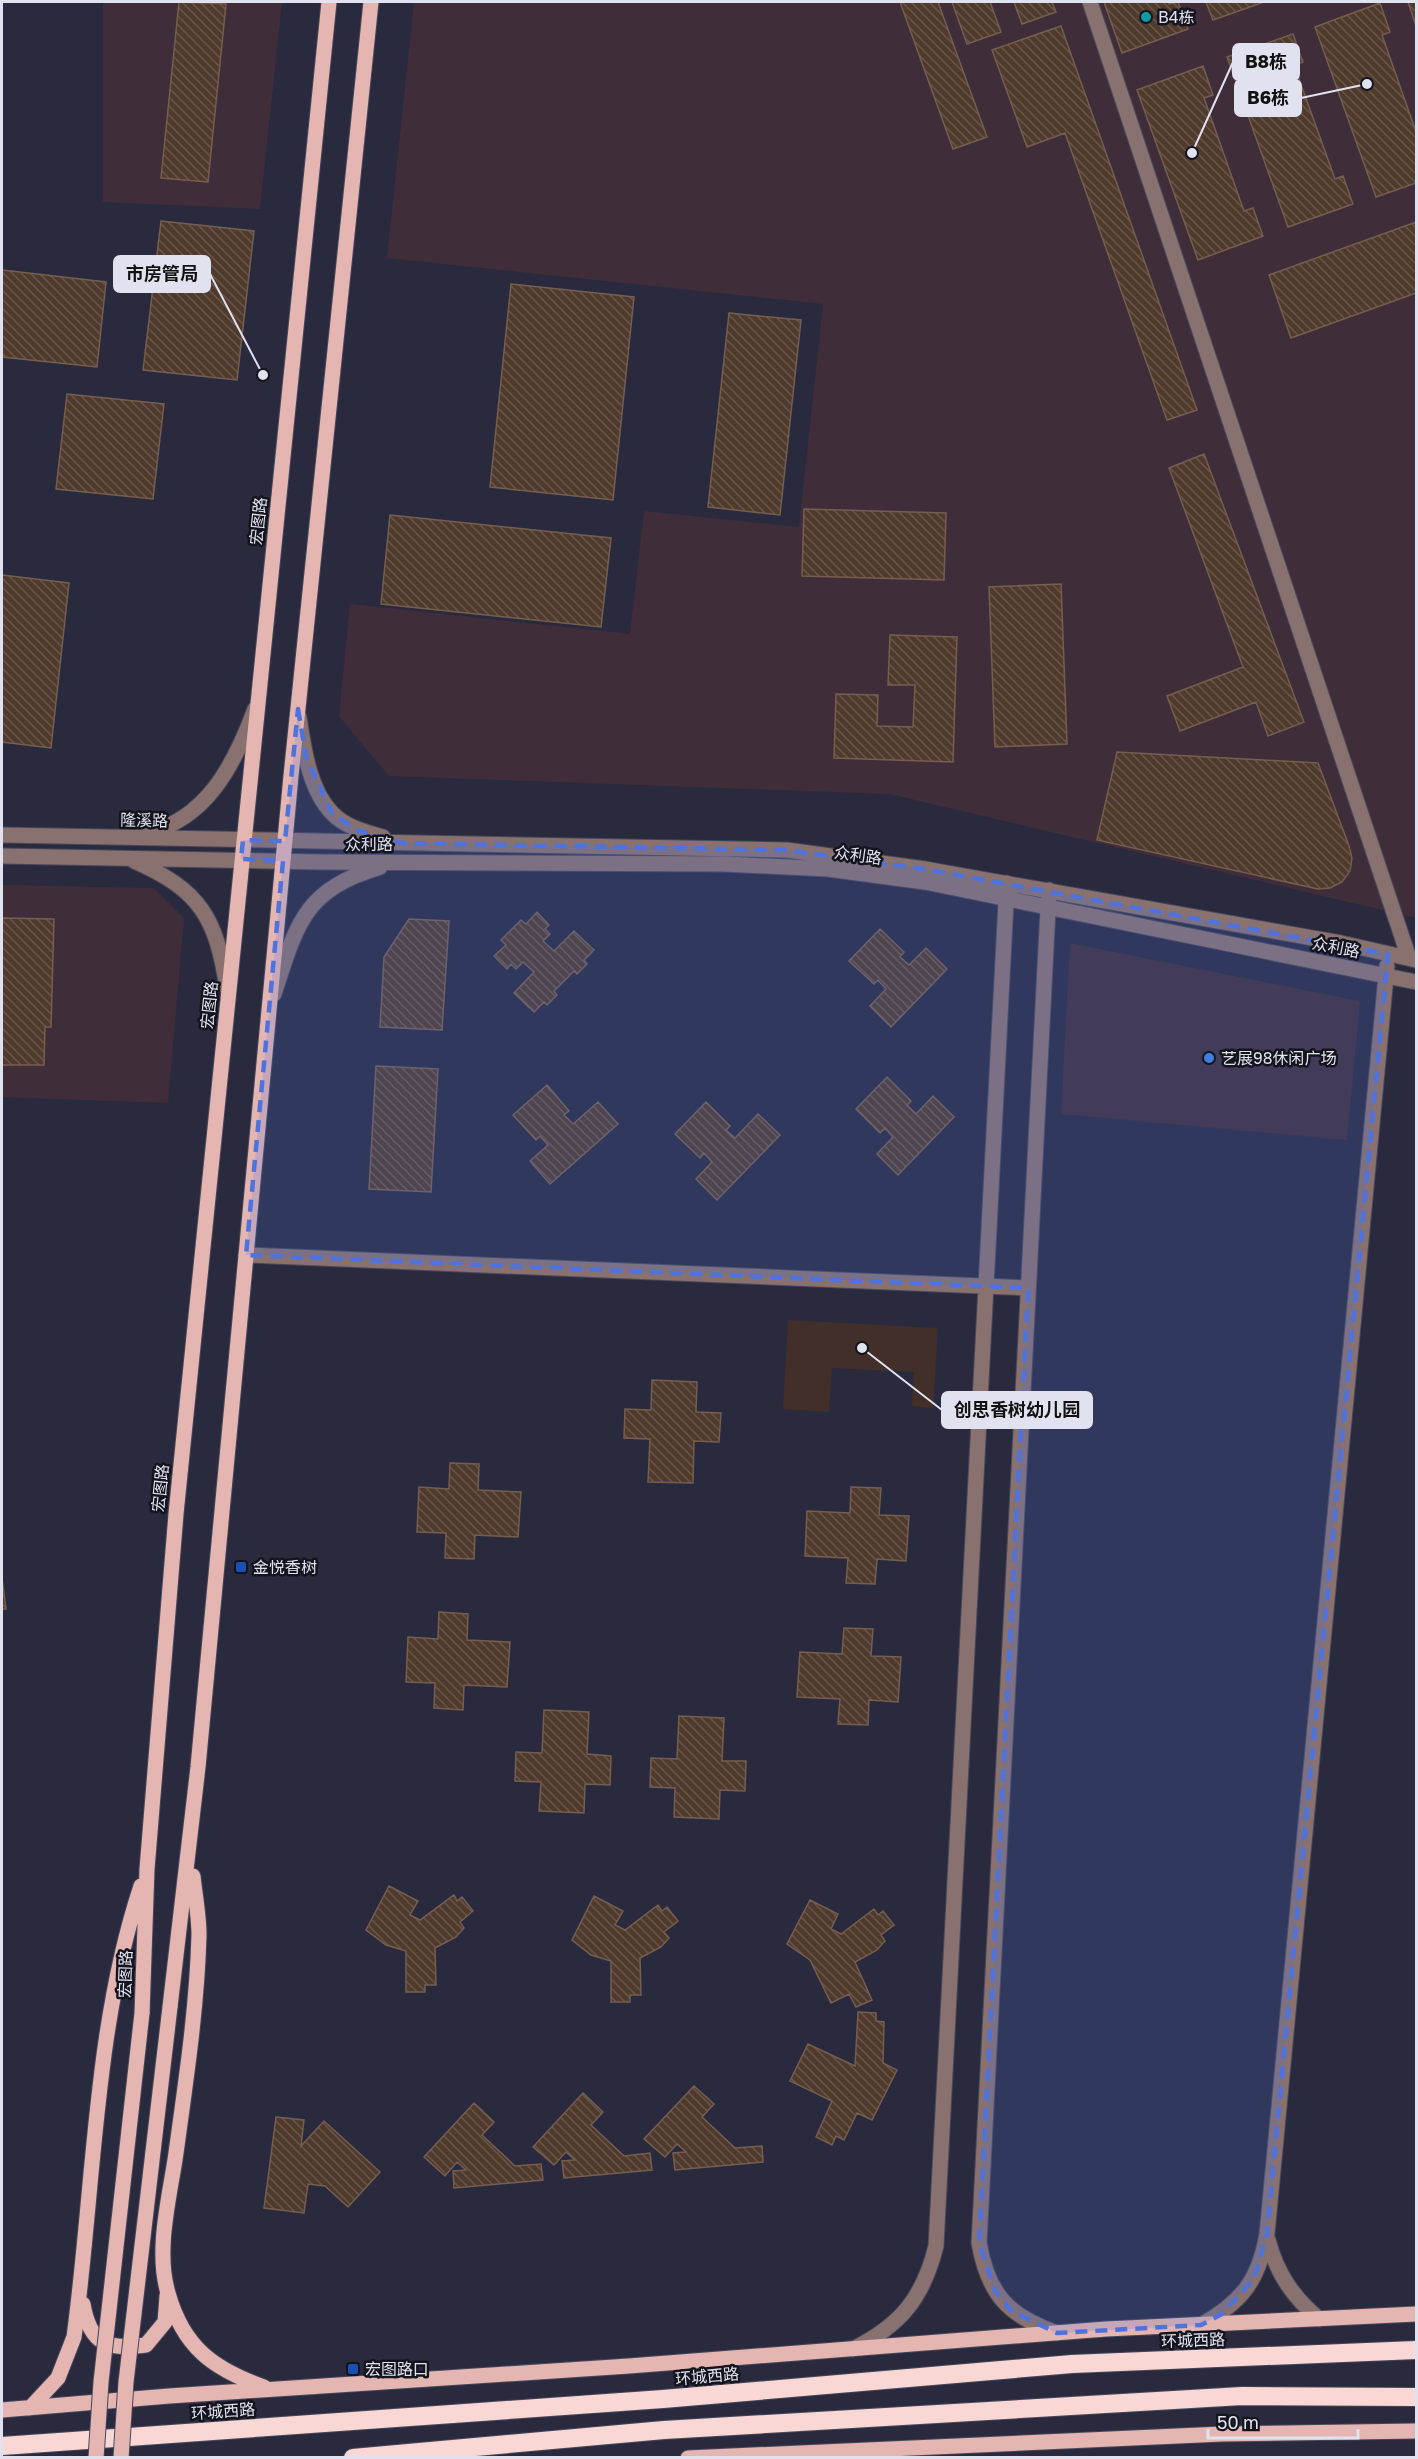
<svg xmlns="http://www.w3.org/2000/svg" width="1418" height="2459" font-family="'Golos Text','Noto Sans SC',sans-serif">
<defs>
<pattern id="building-back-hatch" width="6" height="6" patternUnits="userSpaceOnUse" patternTransform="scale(1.5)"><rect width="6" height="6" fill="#4f3a2c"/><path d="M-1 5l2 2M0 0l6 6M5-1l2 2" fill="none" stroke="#68564b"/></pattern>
</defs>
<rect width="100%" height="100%" fill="#2a2a3f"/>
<path fill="#3f2e39" d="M103 2H282L260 209 103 202Z
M414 2H1416V918L890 794 389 776 339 716 350 604 630 634 644 511 799 527 823 304 387 258Z
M2 885 154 888 184 918 168 1103 2 1097Z
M1070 943 1360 1001 1347 1140 1061 1114Z"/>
<path fill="#422f29" d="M788 1320 938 1328 933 1408 912 1406 914 1372 832 1368 829 1412 783 1409Z"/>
<path fill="url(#building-back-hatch)" stroke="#755e50" stroke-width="1.5" d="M179 2 226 4 208 182 161 178Z
M900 2H938L987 137 953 149Z
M952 2H990L1001 32 967 44Z
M1014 2H1052L1056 12 1022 24Z
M1104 2H1168L1169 4 1178 2 1188 29 1122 53Z
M1206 2H1264L1213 20Z
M1408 2H1416V26Z
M1380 3 1390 32 1382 35 1416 132V183L1376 197 1315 27Z
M1061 26 1197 410 1167 420 1065 133 1027 147 992 50Z
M1293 34 1303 62 1294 65 1335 179 1343 176 1353 204 1288 227 1227 57Z
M1203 66 1213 95 1204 98 1244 211 1253 208 1263 236 1198 260 1137 90Z
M161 221 254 231 237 380 143 370Z
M1416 222V293L1291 338 1269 275Z
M2 270 106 282 97 367 2 357Z
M511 284 634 297 613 500 490 487Z
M729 313 801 320 780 515 708 507Z
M67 394 164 404 153 499 56 489Z
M1204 454 1304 722 1268 736 1256 702 1180 731 1167 696 1243 667 1169 468Z
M804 509 946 513 944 580 802 576Z
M390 515 611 538 601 627 381 604Z
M2 575 69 583 51 748 2 742Z
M1061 584 1067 744 995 747 989 587Z
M890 635 957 637 953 762 834 758 836 694 878 695 877 726 913 727 915 685H888Z
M1117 752 1318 763 1349 846 1352 858 1350 871 1342 882 1330 888 1318 889 1097 840Z
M537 912 549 925 545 929 550 934 543 941 554 951 574 931 594 950 584 960 587 964 577 974 574 971 554 991 557 995 547 1005 544 1002 534 1012 514 993 534 972 523 962 516 969 511 964 507 969 494 956 506 945 501 940 521 920 526 924Z
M2 918 54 919 51 1027H45L44 1065H2Z
M409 919 449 921 442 1030 380 1027 384 957Z
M880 929 904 952 900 957 909 965 926 948 947 969 891 1027 870 1006 886 989 878 980 874 984 849 961Z
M376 1066 438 1069 431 1192 369 1189Z
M887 1077 911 1101 907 1105 916 1114 933 1096 954 1117 898 1175 877 1154 893 1137 885 1128 880 1133 856 1109Z
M547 1085 569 1111 564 1115 573 1124 598 1102 618 1124 550 1184 530 1161 548 1145 540 1136 536 1140 513 1115Z
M706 1102 730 1126 726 1130 735 1138 758 1114 780 1135 717 1200 696 1179 712 1162 704 1153 700 1158 675 1134Z
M652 1380 697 1382 696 1412 721 1413 719 1442 694 1441 693 1483 648 1482 650 1439 624 1438 625 1409 651 1410Z
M450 1463 479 1464 478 1490 521 1492 518 1537 475 1535 474 1559 445 1558 446 1533 417 1532 419 1487 449 1489Z
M851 1487 881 1488 879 1515 909 1516 906 1561 877 1559 875 1584 846 1583 848 1558 805 1556 807 1511 850 1513Z
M2 1578 6 1609H2Z
M439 1612 468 1614 467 1640 510 1642 507 1687 464 1685 463 1710 434 1708 435 1683 406 1682 408 1637 438 1639Z
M844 1628 873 1629 871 1656 901 1657 898 1702 869 1700 868 1725 838 1724 840 1699 797 1697 800 1652 842 1654Z
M544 1710 589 1712 587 1754 611 1756 610 1785 585 1784 584 1813 539 1811 541 1782 515 1781 516 1752 542 1753Z
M679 1716 724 1718 722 1761H746L745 1791 720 1790 719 1819 674 1817 675 1788 650 1787 651 1758 677 1759Z
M389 1886 418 1901 410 1915 420 1920 454 1895 457 1901 462 1897 473 1911 460 1922 464 1928 456 1937 435 1948 436 1985H425V1992H406V1951L386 1945 366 1930Z
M594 1896 623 1911 615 1925 625 1930 658 1905 662 1911 667 1907 678 1921 664 1932 669 1938 661 1947 640 1958 641 1995H630V2002H611V1961L591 1955 572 1940Z
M810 1900 838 1914 831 1929 841 1934 874 1909 878 1915 883 1911 894 1925 881 1935 885 1941 877 1950 855 1962 872 2000 856 2007 849 1994 831 2003 810 1960 787 1944Z
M858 2012 876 2013V2021L884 2022 883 2063 897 2070 872 2120 857 2113 844 2140 836 2136 832 2145 816 2137 832 2101 790 2081 808 2044 855 2066Z
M694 2086 714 2104 702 2117 735 2148 762 2146 763 2162 675 2170 673 2153 686 2152 677 2144 665 2157 644 2139Z
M583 2093 603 2112 591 2125 624 2156 650 2153 652 2170 564 2178 562 2161 575 2160 566 2152 554 2165 533 2147Z
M474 2103 494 2122 482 2135 515 2166 541 2164 543 2180 454 2188 453 2171 466 2170 457 2162 445 2176 424 2157Z
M276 2117 304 2120 301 2146 324 2121 380 2172 348 2207 325 2186 308 2184 304 2213 264 2208Z"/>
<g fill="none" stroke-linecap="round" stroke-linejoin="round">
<defs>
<path id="minor" d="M1090 2 1409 958
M299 717C304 749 309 789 332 813 345 827 366 832 383 837
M146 833C207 820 235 763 255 709
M2 835 787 850 925 869 1341 943 1416 960
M2 856 322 862 724 864 828 869 925 882 1416 982
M134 861C200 890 216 917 227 988
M1049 890 979 2243C988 2294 1008 2316 1057 2333
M274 994C297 923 304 890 380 867
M246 1255 1028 1288
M1268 2240C1277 2274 1293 2297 1319 2319
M1201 2325C1242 2302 1259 2280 1267 2234L1387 966
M853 2349C901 2325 923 2298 936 2246L1007 883"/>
<path id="major" d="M193 1876C195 1895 199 1916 199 1935 197 2008 186 2080 176 2153 170 2196 155 2250 168 2293 183 2347 213 2369 264 2387
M170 2007 198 1767 291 776 371 2
M142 2013 147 1869 176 1514 329 2
M83 2304C90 2345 108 2350 146 2345L165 2322 167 2296
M30 2408 58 2378 74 2337C94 2190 94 2027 141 1886
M2 2410 169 2396 629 2366 1106 2329 1416 2314
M688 2458 1222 2434 1416 2431"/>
<path id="highway" d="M2 2446 663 2399 1072 2364 1416 2350
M353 2458 664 2430 1242 2396 1416 2397"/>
</defs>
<use href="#minor" stroke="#47475b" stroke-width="17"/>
<use href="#major" stroke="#47475b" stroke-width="17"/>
<use href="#highway" stroke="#47475b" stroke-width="20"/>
<use href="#minor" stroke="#88716f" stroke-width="15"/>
<use href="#major" stroke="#e4b5b1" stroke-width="15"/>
<use href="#highway" stroke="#f9d7d4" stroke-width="18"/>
<defs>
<path id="major-bridge" d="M96 2458 101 2382 142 2013
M121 2458 126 2382 170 2007"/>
</defs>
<use href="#major-bridge" stroke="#47475b" stroke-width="17" stroke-linecap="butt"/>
<use href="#major-bridge" stroke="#e4b5b1" stroke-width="15"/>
</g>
<path fill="#4e73de" fill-opacity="0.2" stroke="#4e73de" stroke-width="4.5" stroke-dasharray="12 8" stroke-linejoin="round" d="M298 709 306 756 332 813 357 830 403 843 787 850 925 869 1388 954 1267 2234 1254 2279 1222 2314 1201 2325 1057 2333 1011 2311 995 2291 979 2243 1028 1288 246 1255 283 861 241 859 243 840 285 841Z"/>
<circle fill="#0f9aa8" stroke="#14141d" stroke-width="2" cx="1146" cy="17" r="6"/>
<circle fill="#3f7fe0" stroke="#14141d" stroke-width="2" cx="1209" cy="1058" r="6"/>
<g fill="#1a4fb4" stroke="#14141d" stroke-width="2">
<rect x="235" y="1561" width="12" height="12" rx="3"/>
<rect x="347" y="2363" width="12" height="12" rx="3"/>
</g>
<g text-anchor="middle" stroke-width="5" stroke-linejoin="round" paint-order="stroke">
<g font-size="16" fill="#e1e2f0" stroke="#14141d" text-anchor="start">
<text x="1158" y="23">B4栋</text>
<text x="1221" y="1064">艺展98休闲广场</text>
<text x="253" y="1573">金悦香树</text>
<text x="365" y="2375">宏图路口</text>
</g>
<g font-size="16" fill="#e1e2f0" stroke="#14141d">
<text transform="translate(258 521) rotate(-84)" y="6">宏图路</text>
<text transform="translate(144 820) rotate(1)" y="6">隆溪路</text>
<text x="369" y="850">众利路</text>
<text transform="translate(858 855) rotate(8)" y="6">众利路</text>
<text transform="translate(1336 947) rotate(11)" y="6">众利路</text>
<text transform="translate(209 1005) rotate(-84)" y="6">宏图路</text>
<text transform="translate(160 1488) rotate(-84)" y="6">宏图路</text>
<text transform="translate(125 1974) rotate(-88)" y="6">宏图路</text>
<text transform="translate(1193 2340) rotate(-2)" y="6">环城西路</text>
<text transform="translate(707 2376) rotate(-5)" y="6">环城西路</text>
<text transform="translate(223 2411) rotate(-4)" y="6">环城西路</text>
</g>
</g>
<path fill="none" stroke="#e1e2f0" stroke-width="2" d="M1192 153L1233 62M1367 84L1301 98M263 375L210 274M862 1348L942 1410"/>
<g fill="#e1e2f0" stroke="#14141d" stroke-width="2">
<circle cx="1192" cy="153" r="6"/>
<circle cx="1367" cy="84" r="6"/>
<circle cx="263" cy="375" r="6"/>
<circle cx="862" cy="1348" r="6"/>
</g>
<g fill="#e1e2f0" stroke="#e1e2f0" stroke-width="2">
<rect x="1233" y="44" width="66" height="36" rx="6"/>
<rect x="1235" y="80" width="66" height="36" rx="6"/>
<rect x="114" y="256" width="96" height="36" rx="6"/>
<rect x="942" y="1392" width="150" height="36" rx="6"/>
</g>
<g font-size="18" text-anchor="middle" font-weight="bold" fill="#111">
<text x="1266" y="68">B8栋</text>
<text x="1268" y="104">B6栋</text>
<text x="162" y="280">市房管局</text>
<text x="1017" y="1416">创思香树幼儿园</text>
</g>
<rect width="1418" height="2459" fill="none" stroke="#e1e2f0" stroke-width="6"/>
<path d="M1208 2429v9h150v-9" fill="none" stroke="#e1e2f0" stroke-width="3"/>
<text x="1217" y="2429" font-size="18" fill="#e1e2f0" stroke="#14141d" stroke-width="4.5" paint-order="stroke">50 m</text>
</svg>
